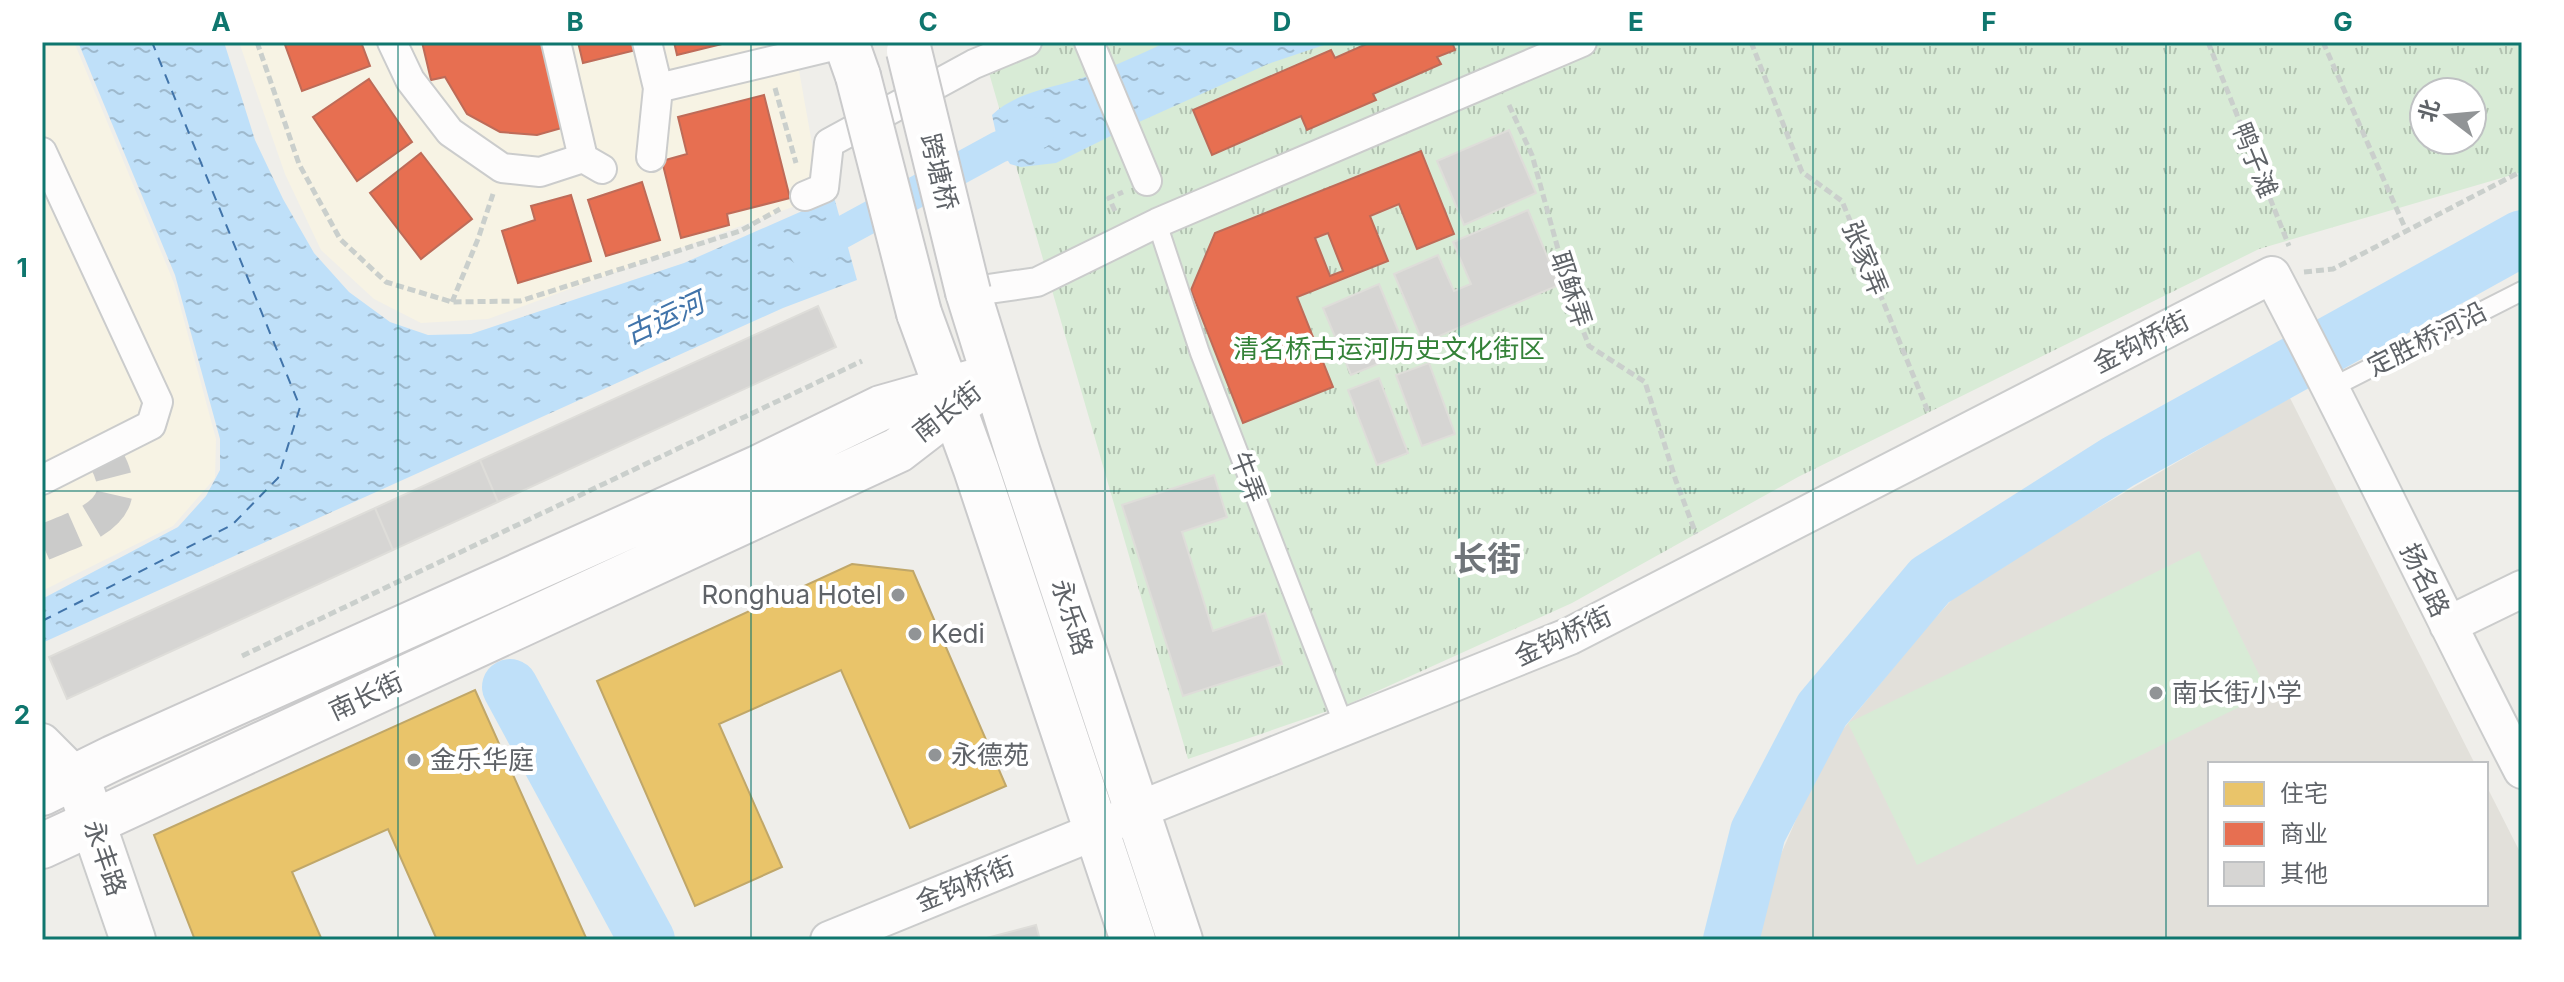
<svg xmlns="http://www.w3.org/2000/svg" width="2564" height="982" font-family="Inter,'Noto Sans SC',sans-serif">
<defs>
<pattern id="park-tufts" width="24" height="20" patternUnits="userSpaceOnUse" patternTransform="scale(2)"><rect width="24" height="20" fill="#d8ebd6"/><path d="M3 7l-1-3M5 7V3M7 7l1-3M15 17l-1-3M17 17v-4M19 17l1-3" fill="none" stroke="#b2c2b1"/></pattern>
<pattern id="water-ripples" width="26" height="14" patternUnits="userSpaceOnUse" patternTransform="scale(2)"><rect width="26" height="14" fill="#bfe0f9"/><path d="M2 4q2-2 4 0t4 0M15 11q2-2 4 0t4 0" fill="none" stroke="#9eb9cd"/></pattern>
</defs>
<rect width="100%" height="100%" fill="#efeeea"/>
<path fill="#f7f3e4" d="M42 42H74L174 283 216 439 215 478 173 526 42 591Z
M239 42H794L817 172 825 195 488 319 421 323 374 299 321 250 285 174Z"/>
<path fill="#e2e0da" d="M2288 394 2475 764H2210V904H2486V785L2522 856V940H1751L1777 863 1827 749 1919 636 1965 585 2205 446Z"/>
<path fill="#d8ebd6" d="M2199 551 2268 693 1917 865 1848 723Z"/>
<path fill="url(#park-tufts)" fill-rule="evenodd" d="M980 42H2522V172L2259 249 1798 477 1572 603 1351 703 1188 759ZM2424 92H2472V140H2424Z"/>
<path fill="url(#water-ripples)" d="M78 42H224L255 140 283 199 314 253 349 292 390 322 428 335 471 334 684 263 834 197 857 280 783 308 42 643V599L178 527 206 496 220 470V439L175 275Z
M1167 42H1333L1268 64 1139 122 1056 163 1021 167 1010 164 999 147 992 115C1017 91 1054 88 1085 77 1113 67 1140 54 1167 42Z"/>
<path fill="#e9c46a" stroke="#c0a769" stroke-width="2" d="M852 564 913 571 1006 786 910 828 841 670 719 724 782 867 695 906 597 681Z
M475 690 587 940H437L388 829 292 872 322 940H195L154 835Z"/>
<path fill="#e76f51" stroke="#be6b58" stroke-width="2" fill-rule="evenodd" d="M284 42H361L370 66 302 91Z
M422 42H542L565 127 537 135 500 132 467 114 445 77 431 80Z
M578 42H635L636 50 583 63Z
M674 42H730L677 55Z
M1371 42H1452L1455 50 1437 57 1441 64 1373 94 1376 100 1307 130 1301 116 1212 155 1193 110 1331 50 1335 58Z
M369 79 412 142 357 181 313 117Z
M764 95 790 198 727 214 729 225 681 238 662 161 687 154 678 117Z
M1421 151 1454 234 1417 249 1399 204 1370 216 1388 261 1297 297 1333 387 1243 423 1191 290 1215 233ZM1328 233 1343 271 1330 276 1315 238Z
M421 153 472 219 421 259 370 193Z
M642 182 660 240 606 256 588 200Z
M571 195 591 261 518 283 502 231 535 220 531 206Z"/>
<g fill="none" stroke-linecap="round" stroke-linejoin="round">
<path stroke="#bfe0f9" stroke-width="32" d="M806 252 999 147 1038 133"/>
<path stroke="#bfe0f9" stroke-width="56" d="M510 687 647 940
M1731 940 1758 832 1822 710 1930 581 2118 462 2522 238"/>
<path stroke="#4174aa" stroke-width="2" stroke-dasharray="10 8" stroke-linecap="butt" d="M42 621 232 525 278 478 300 407 152 42"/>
</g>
<path fill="#d6d5d3" stroke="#deddd9" stroke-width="2" d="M1509 130 1536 193 1464 225 1437 161Z
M1528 210 1559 285 1423 343 1394 274 1438 255 1454 291 1471 284 1453 242Z
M1379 284 1407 352 1351 375 1323 308Z
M818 306 836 347 498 502 480 460Z
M1429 363 1455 434 1422 446 1396 375Z
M1379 378 1408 453 1377 465 1348 390Z
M480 460 498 502 393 550 375 508Z
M1214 475 1227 517 1182 532 1213 631 1265 613 1282 664 1183 696 1122 505Z
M375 508 393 550 67 699 49 657Z
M1036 925 1040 940H979Z"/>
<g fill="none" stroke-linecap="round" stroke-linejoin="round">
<path stroke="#cbcbca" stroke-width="36" stroke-dasharray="36 18" stroke-linecap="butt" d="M42 543C81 526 137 514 106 459"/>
<defs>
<path id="service" d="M1157 223 1200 353 1345 728
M2331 388 2522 291"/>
<path id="pedestrian" d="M392 42 410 80 450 132 502 168 540 172 583 158 602 169
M556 42 583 158
M647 42 658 88
M1089 42 1147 181
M42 152 158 402 151 425 42 480
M651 157 658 88 846 43
M805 196 824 188 829 143 974 64 1027 42
M968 292 1037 282 1157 223 1582 42"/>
<path id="minor" d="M2448 625 2522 589
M42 742 77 777
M829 940 1096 831 1136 811 1570 636 2272 275C2358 438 2437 606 2522 770"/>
<path id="tertiary" d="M77 777 133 940"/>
<path id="secondary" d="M846 42 858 76
M968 292 1018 453 1180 940
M919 313 976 469 1133 940
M42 793 113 758 758 468 881 408 973 382
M42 846 898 450 994 376"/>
</defs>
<use href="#service" stroke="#cbcccc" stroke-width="22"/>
<use href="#pedestrian" stroke="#cbcccc" stroke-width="32"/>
<use href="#minor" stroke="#cbcccc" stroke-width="40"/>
<use href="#tertiary" stroke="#cbcccc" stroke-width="48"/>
<use href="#secondary" stroke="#cacacb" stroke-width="48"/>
<path stroke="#cacfcc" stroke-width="5" stroke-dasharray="8 4" stroke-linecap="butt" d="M257 42 299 164 340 239 386 282 452 302 520 301 740 231 780 209
M1751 42 1802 172 1842 201 1929 414
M2208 42 2289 246
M2323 42 2406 230
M775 88 796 163
M1509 105 1532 155 1574 307 1589 346 1645 382 1676 481 1696 534
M1115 211 1109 198 1123 192
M2304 272 2333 269 2522 171
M452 302 478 239 493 194
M242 656 862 361"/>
<use href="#service" stroke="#fdfcfc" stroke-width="18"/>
<use href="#pedestrian" stroke="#fdfcfc" stroke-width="28"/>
<use href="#minor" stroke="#fdfcfc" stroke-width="36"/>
<use href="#tertiary" stroke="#fdfcfc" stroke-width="44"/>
<use href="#secondary" stroke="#fdfcfc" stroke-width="44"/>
<defs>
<path id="secondary-bridge" d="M909 51 968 292
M858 76 919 313"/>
</defs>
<use href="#secondary-bridge" stroke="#cacacb" stroke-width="48" stroke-linecap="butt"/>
<use href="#secondary-bridge" stroke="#fdfcfc" stroke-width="44"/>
</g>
<path fill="none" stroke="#0f766e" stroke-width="2" stroke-opacity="0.55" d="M398 42V940M751 42V940M1105 42V940M1459 42V940M1813 42V940M2166 42V940M42 491H2522"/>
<g fill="#919496" stroke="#fff" stroke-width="3">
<circle cx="898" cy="595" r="8"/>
<circle cx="915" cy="634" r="8"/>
<circle cx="2156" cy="693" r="8"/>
<circle cx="935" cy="755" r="8"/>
<circle cx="414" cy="760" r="8"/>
</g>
<g text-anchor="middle" stroke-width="8" stroke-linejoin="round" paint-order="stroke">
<g font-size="26" fill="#5f6368" stroke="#fff">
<text transform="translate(2255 160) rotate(68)" y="9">鸭子滩</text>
<text transform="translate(939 172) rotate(76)" y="9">跨塘桥</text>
<text transform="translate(1865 258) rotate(68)" y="9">张家弄</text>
<text transform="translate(1571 289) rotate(72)" y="9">耶稣弄</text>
<text transform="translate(2427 339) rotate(-27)" y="9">定胜桥河沿</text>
<text transform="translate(2141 342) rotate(-27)" y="9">金钩桥街</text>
<text transform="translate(947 412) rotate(-38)" y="9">南长街</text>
<text transform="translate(1248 477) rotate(69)" y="9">牛弄</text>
<text transform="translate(2425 580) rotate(64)" y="9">扬名路</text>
<text transform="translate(1072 617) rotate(72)" y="9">永乐路</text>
<text transform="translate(1563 636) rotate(-25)" y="9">金钩桥街</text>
<text transform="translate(366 696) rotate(-25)" y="9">南长街</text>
<text transform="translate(105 858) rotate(71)" y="9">永丰路</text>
<text transform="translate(965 884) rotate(-22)" y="9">金钩桥街</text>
</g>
<g font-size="26" fill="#348238" stroke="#fff">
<text x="1389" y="358">清名桥古运河历史文化街区</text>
</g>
<g font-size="26" fill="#5f6368" stroke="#fff" text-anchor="start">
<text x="882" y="604" text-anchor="end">Ronghua Hotel</text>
<text x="931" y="643">Kedi</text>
<text x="2172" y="702">南长街小学</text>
<text x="951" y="764">永德苑</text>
<text x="430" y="769">金乐华庭</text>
</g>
<g font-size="28" font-style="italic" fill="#4174aa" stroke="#fff">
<text transform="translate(664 318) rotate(-25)" y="10">古运河</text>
</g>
<g font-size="34" font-weight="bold" fill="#70757a" stroke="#fff">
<text x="1487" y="571">长街</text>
</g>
</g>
<rect width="2564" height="982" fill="none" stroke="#ffffff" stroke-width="88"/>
<rect x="2208" y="762" width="280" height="144" fill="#ffffff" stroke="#bfc1c3" stroke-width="2"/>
<rect x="2224" y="782" width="40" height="24" fill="#e9c46a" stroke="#bfc1c3" stroke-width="2"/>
<text x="2280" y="802" font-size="24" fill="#5f6368">住宅</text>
<rect x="2224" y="822" width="40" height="24" fill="#e76f51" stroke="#bfc1c3" stroke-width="2"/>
<text x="2280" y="842" font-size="24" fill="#5f6368">商业</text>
<rect x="2224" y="862" width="40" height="24" fill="#d6d5d3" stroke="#bfc1c3" stroke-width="2"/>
<text x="2280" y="882" font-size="24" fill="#5f6368">其他</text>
<g transform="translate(2448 116) rotate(286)"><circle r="38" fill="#ffffff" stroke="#bfc1c3" stroke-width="2"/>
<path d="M0-6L14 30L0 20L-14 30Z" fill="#919496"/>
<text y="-12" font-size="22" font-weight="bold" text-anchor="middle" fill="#5f6368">北</text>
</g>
<rect x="44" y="44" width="2476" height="894" fill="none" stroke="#0f766e" stroke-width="3"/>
<g font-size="26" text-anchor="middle" font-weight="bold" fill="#0f766e">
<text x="221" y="31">A</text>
<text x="575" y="31">B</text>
<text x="928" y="31">C</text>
<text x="1282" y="31">D</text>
<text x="1636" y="31">E</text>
<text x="1989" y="31">F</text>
<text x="2343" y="31">G</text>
<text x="22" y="277">1</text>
<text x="22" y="724">2</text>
</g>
</svg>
